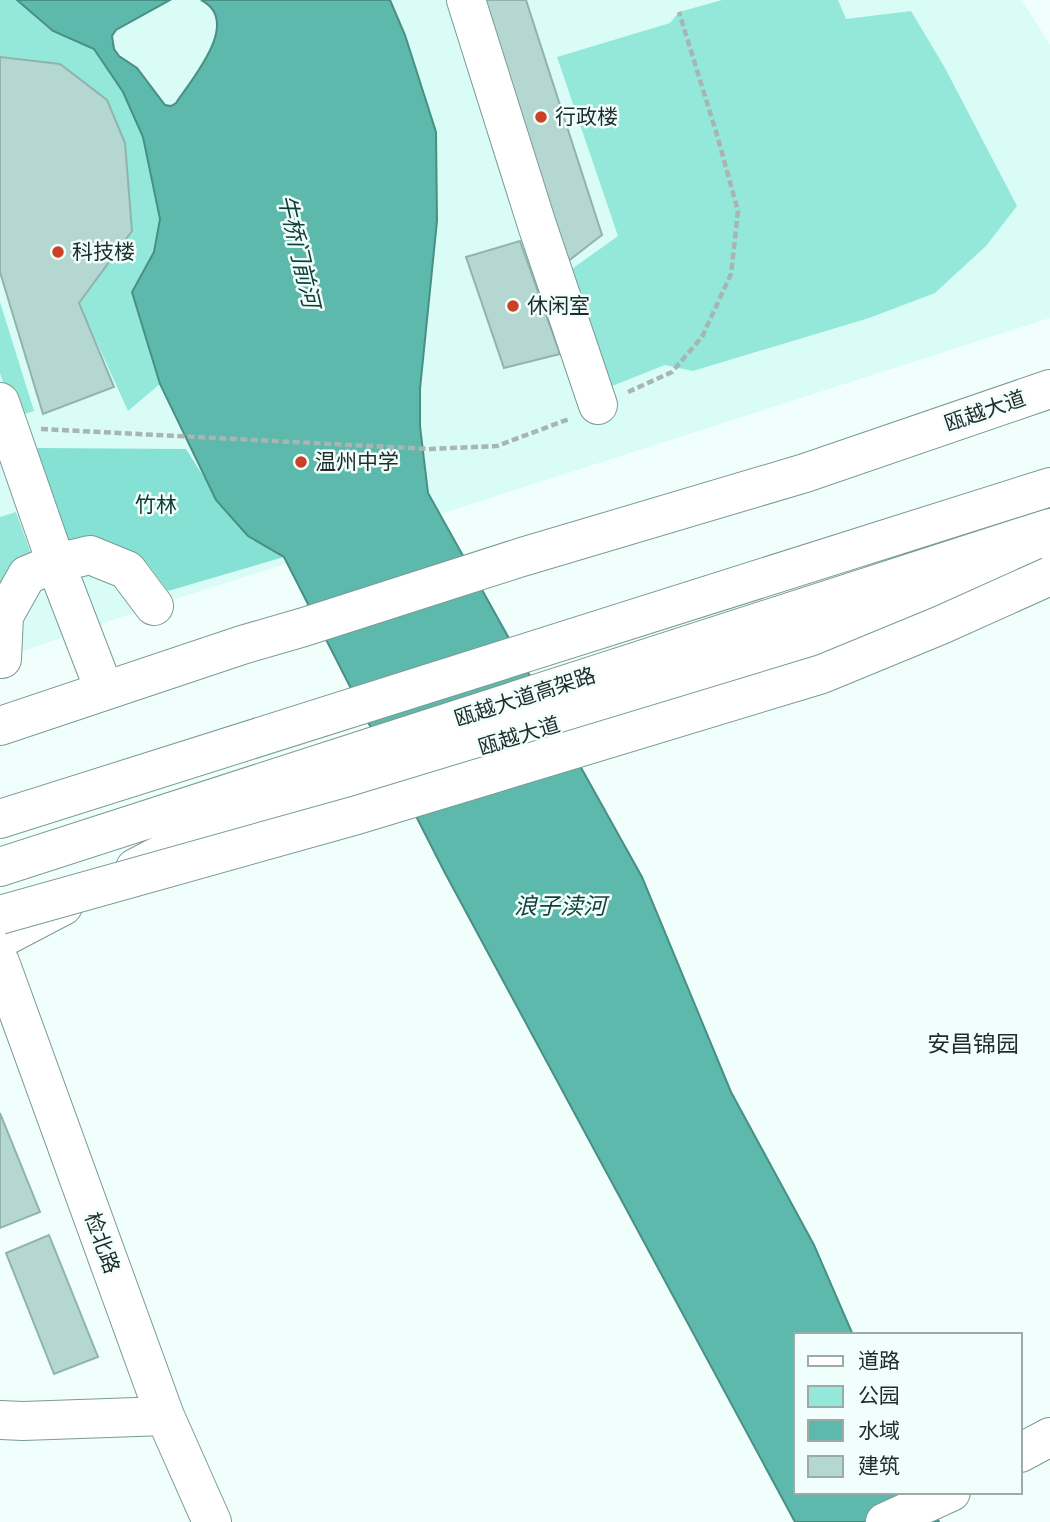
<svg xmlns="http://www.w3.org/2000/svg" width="1050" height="1522" font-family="'Titillium Web','Noto Sans SC',sans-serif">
<rect width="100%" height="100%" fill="#f1fffc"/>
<path fill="#d9fdf6" d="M0 0H1022L1050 45V318L154 606 0 659Z"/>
<path fill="#94e8da" d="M0 0H17L53 31 95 49 123 92 143 137 160 219 154 252 132 292 160 384 128 411 79 303 132 231 125 143 111 108 60 64 0 57Z
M722 0H838L846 19 911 11 945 68 1017 206 986 246 935 293 869 318 693 371 665 365 607 388 569 271 618 236 557 57 670 23 679 12Z
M0 302 34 411 14 417 0 373Z
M16 512 34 562 0 592V517Z"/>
<path fill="#84e1d3" d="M37 448 186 449 226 512 284 557 168 591 147 563 119 549 66 547Z"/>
<path fill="#5cb9ac" stroke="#498f85" stroke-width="2" d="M17 0H170L116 30 112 36 114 49 119 56 137 68 165 105 171 106 176 103C191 80 243 21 201 0H390L405 35 436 132 437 221 420 389V426L428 493 642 877 731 1092 814 1245 853 1335H796V1492H923L939 1522H795L445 873 284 557 248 536 216 500 160 384 132 292 154 252 160 219 143 137 123 92 94 49 53 31Z"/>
<path fill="#b4d7d1" stroke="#91b3ad" stroke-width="2" d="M481 0H526L602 235 563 265Z
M0 57 60 64 107 100 125 143 132 231 79 303 114 387 43 414 0 272Z
M520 241 560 354 504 368 466 257Z
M0 1113 40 1212 0 1228Z
M49 1235 98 1357 54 1374 6 1253Z"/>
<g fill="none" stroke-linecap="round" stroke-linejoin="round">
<defs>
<path id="minor" d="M466 0 537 225 598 405
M0 402 63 583 98 674
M2 659 4 616 27 575 56 563 90 555 127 570 154 606
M0 962 165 1416 212 1522
M0 1420 23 1421 165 1416
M1020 1453 1050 1437
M885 1522 951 1492"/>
<path id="highway" d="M0 726 242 645 304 627 522 557 805 473 1050 389
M0 819 1050 487
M0 867 1050 528
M135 868 204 832 591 714 849 631 1050 557
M0 939 63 906"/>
</defs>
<use href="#minor" stroke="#7a9b95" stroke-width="40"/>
<use href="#highway" stroke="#7a9b95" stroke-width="40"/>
<path stroke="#a7b5b3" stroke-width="4.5" stroke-dasharray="7 3.5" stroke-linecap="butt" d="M628 392 672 372 702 337 731 274 738 211 717 135 679 12
M41 429 430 449 497 446 569 419"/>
<use href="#minor" stroke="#fff" stroke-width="38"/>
<use href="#highway" stroke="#fff" stroke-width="38"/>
<defs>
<path id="highway-bridge" d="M0 915 357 815 822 674 941 625 1050 576"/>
</defs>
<use href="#highway-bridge" stroke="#7a9b95" stroke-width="40" stroke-linecap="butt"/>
<use href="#highway-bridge" stroke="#fff" stroke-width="38"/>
</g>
<g fill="#cc4126" stroke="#f1fffc" stroke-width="2.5">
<circle cx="541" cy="117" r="7"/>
<circle cx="58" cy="252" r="7"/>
<circle cx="513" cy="306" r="7"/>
<circle cx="301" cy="462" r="7"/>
</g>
<g text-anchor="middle" stroke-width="5" stroke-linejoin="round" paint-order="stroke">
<g font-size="21" fill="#1e2c2a" stroke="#f1fffc" text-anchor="start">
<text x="555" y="124">行政楼</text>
<text x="72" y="259">科技楼</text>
<text x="527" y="313">休闲室</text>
<text x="315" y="469">温州中学</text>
</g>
<g font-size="21" fill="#1e2c2a" stroke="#f1fffc">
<text transform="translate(985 411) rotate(-19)" y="7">瓯越大道</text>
<text transform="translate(525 697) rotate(-18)" y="7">瓯越大道高架路</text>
<text transform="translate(519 736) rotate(-17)" y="7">瓯越大道</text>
<text transform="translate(102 1243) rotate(70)" y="7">检北路</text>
</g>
<g font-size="21" fill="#0c3933" stroke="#f1fffc">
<text x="156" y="512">竹林</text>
</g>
<g font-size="23" font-style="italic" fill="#14403a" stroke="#f1fffc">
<text transform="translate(299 251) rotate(77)" y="8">牛桥门前河</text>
<text x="560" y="914">浪子渎河</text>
</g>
<g font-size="23" fill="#1e2c2a" stroke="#f1fffc">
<text x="973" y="1052">安昌锦园</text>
</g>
</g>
<rect x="794" y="1333" width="228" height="161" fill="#f1fffc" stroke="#9daba8" stroke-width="2"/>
<rect x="808" y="1356" width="35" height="10" fill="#ffffff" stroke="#9daba8" stroke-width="2"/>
<text x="858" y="1368" font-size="21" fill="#1e2c2a">道路</text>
<rect x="808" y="1386" width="35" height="21" fill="#94e8da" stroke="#9daba8" stroke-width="2"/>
<text x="858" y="1403" font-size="21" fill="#1e2c2a">公园</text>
<rect x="808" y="1420" width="35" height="21" fill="#5cb9ac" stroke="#9daba8" stroke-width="2"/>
<text x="858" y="1438" font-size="21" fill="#1e2c2a">水域</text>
<rect x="808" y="1456" width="35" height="21" fill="#b4d7d1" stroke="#9daba8" stroke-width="2"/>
<text x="858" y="1473" font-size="21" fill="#1e2c2a">建筑</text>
</svg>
